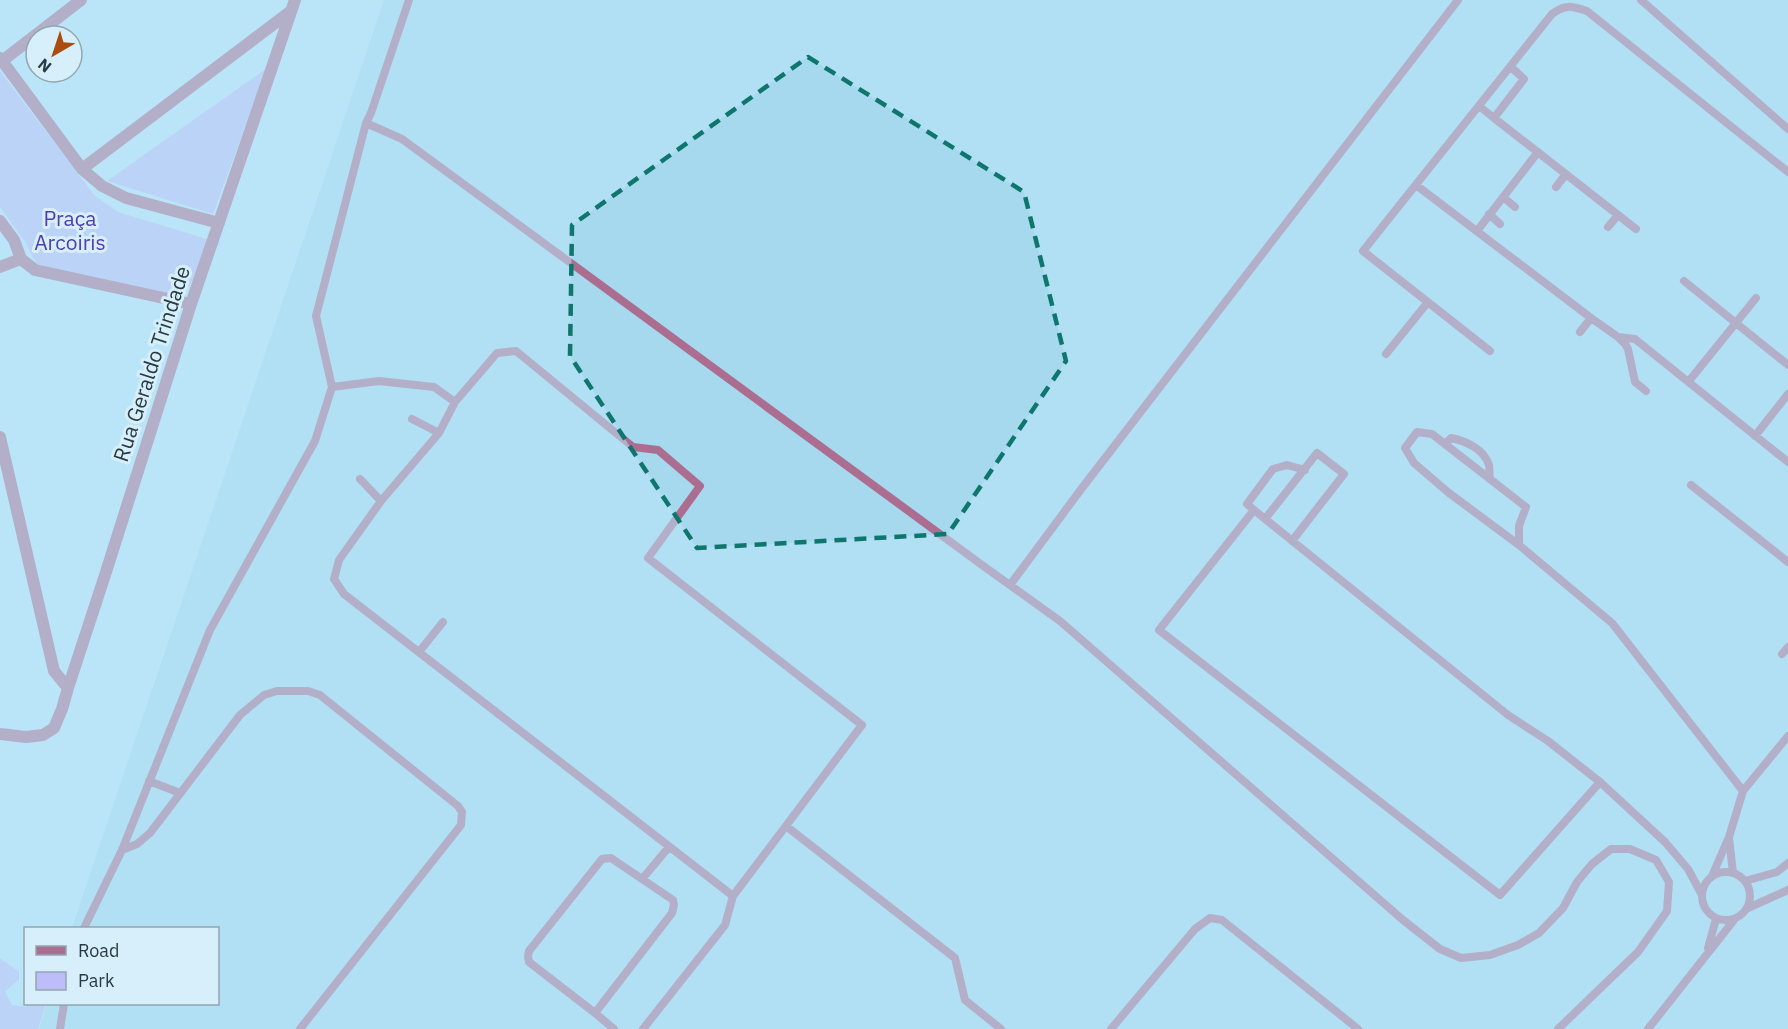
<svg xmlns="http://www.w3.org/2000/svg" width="1788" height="1029" font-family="'IBM Plex Sans',sans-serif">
<rect width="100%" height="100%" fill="#bae5f8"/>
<path fill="#a6d8ee" d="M384 0H1788V1029H39L47 1004H218V928H72Z"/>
<path fill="#bebcf9" d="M267 68 213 214 107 181Z
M0 71 95 196 118 212 220 243 181 297 57 273 36 263 26 243 0 207Z
M0 958 19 972V979L5 992 12 1005 25 1007 28 1004H44L45 1007 38 1029H0Z"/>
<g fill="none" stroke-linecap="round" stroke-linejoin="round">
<path stroke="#ac6e90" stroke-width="8" d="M1641 0 1788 129
M1479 106 1494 118 1524 79 1511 67
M1494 118 1636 229
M366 123 402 139 982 565 1060 621 1403 920 1440 949 1461 958 1490 955 1518 945 1539 933 1563 908 1577 882 1592 864 1611 849H1630L1656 860 1669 882 1667 911 1638 952 1558 1029
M1416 185 1591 318 1618 337 1625 344 1628 349 1635 382 1646 391
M1556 187 1566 174
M1503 197 1515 207
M1489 214 1500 224
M1608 227 1618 215
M1477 231 1538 152
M1684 281 1788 365
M1580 332 1591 318
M1618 337 1635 339 1788 462
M516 351 633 447 658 450 700 486 648 558 862 725 733 896 344 594 334 579 339 560 381 501 439 433 455 402 497 353Z
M1490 351 1363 251 1552 14C1565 4 1571 6 1587 11L1788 172
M1386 354 1428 302
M1689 381 1756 298
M332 387 379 381 434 387 455 402
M412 419 439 433
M1755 436 1788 394
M1445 444 1451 438C1466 441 1484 449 1489 465 1490 469 1489 475 1490 479
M360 479 381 501
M1691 485 1788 562
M1254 510 1247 504 1273 469 1287 465 1305 470
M1265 519 1317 453 1344 474 1292 541
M1519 545V526L1526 507 1432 434 1417 432 1405 448 1414 463 1449 493 1519 545 1612 623 1743 791
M1010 585 1082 488 1458 0
M419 652 443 622
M1782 654 1788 647
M149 781 180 793
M1600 782 1500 895 1159 630 1254 510 1508 715 1548 741 1600 782 1665 842 1688 869 1702 895
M786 826 955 958 965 1000 1001 1029
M1729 838 1733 873
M122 850 137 844 150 833 240 715 264 695 277 691H308L320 695 458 806 462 812 461 825 300 1029
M1702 896a24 24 0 1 1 48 0a24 24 0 1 1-48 0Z
M1712 876 1729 837 1743 791 1788 736
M642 879 669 847
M1745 881 1777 872 1788 863
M1748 908 1788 890
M84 928 122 850 210 630 315 441 332 387 316 316 366 123 371 113 409 0
M1708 948 1716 919
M595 1013 672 913 674 905 673 900 611 858 602 859 529 951 528 957 529 962 595 1013 614 1029
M60 1029 64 1004
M643 1029 725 925 733 896
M1111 1029 1195 929 1210 918 1222 920 1358 1029
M1648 1029 1734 920"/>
<path stroke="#ac6e90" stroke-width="12" d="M0 58 82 169 102 186 126 198 219 223
M2 61 81 0
M82 169 291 11
M0 221 14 240 21 259 35 270 191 304
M0 267 21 259
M0 437 54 671 68 688
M0 734 26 737 43 735 54 728 62 709 68 688 106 572 191 304 295 0"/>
</g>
<path d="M0 0H1788V1029H0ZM808 57 1024 192 1066 361 948 534 697 548 570 356 572 225Z" fill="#bae5f8" fill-opacity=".55" fill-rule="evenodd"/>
<path fill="none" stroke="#0f766e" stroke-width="4.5" stroke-dasharray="12 8" stroke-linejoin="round" d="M808 57 1024 192 1066 361 948 534 697 548 570 356 572 225Z"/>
<g text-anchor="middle" stroke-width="6" stroke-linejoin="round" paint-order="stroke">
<g font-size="21" fill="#513dac" stroke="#d6effa">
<text x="70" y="226">Praça<tspan x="70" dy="24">Arcoiris</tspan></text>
</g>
<g font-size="21" fill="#293a41" stroke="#d6effa">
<text transform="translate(152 364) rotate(-72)" y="7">Rua Geraldo Trindade</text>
</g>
</g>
<rect x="24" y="927" width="195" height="78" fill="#d6effa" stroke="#91a7b0" stroke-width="1.5"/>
<rect x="36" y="946" width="30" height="9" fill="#ac6e90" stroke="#91a7b0" stroke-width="1.5"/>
<text x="78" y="957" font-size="18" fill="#293a41">Road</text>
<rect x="36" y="972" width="30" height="18" fill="#bebcf9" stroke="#91a7b0" stroke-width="1.5"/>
<text x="78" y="987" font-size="18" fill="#293a41">Park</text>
<g transform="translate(54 54) rotate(219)"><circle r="28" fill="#d6effa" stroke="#91a7b0" stroke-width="1.5"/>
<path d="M0-4.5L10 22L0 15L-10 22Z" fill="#ad4b0e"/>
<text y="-9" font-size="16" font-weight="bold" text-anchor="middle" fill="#293a41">N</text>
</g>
</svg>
